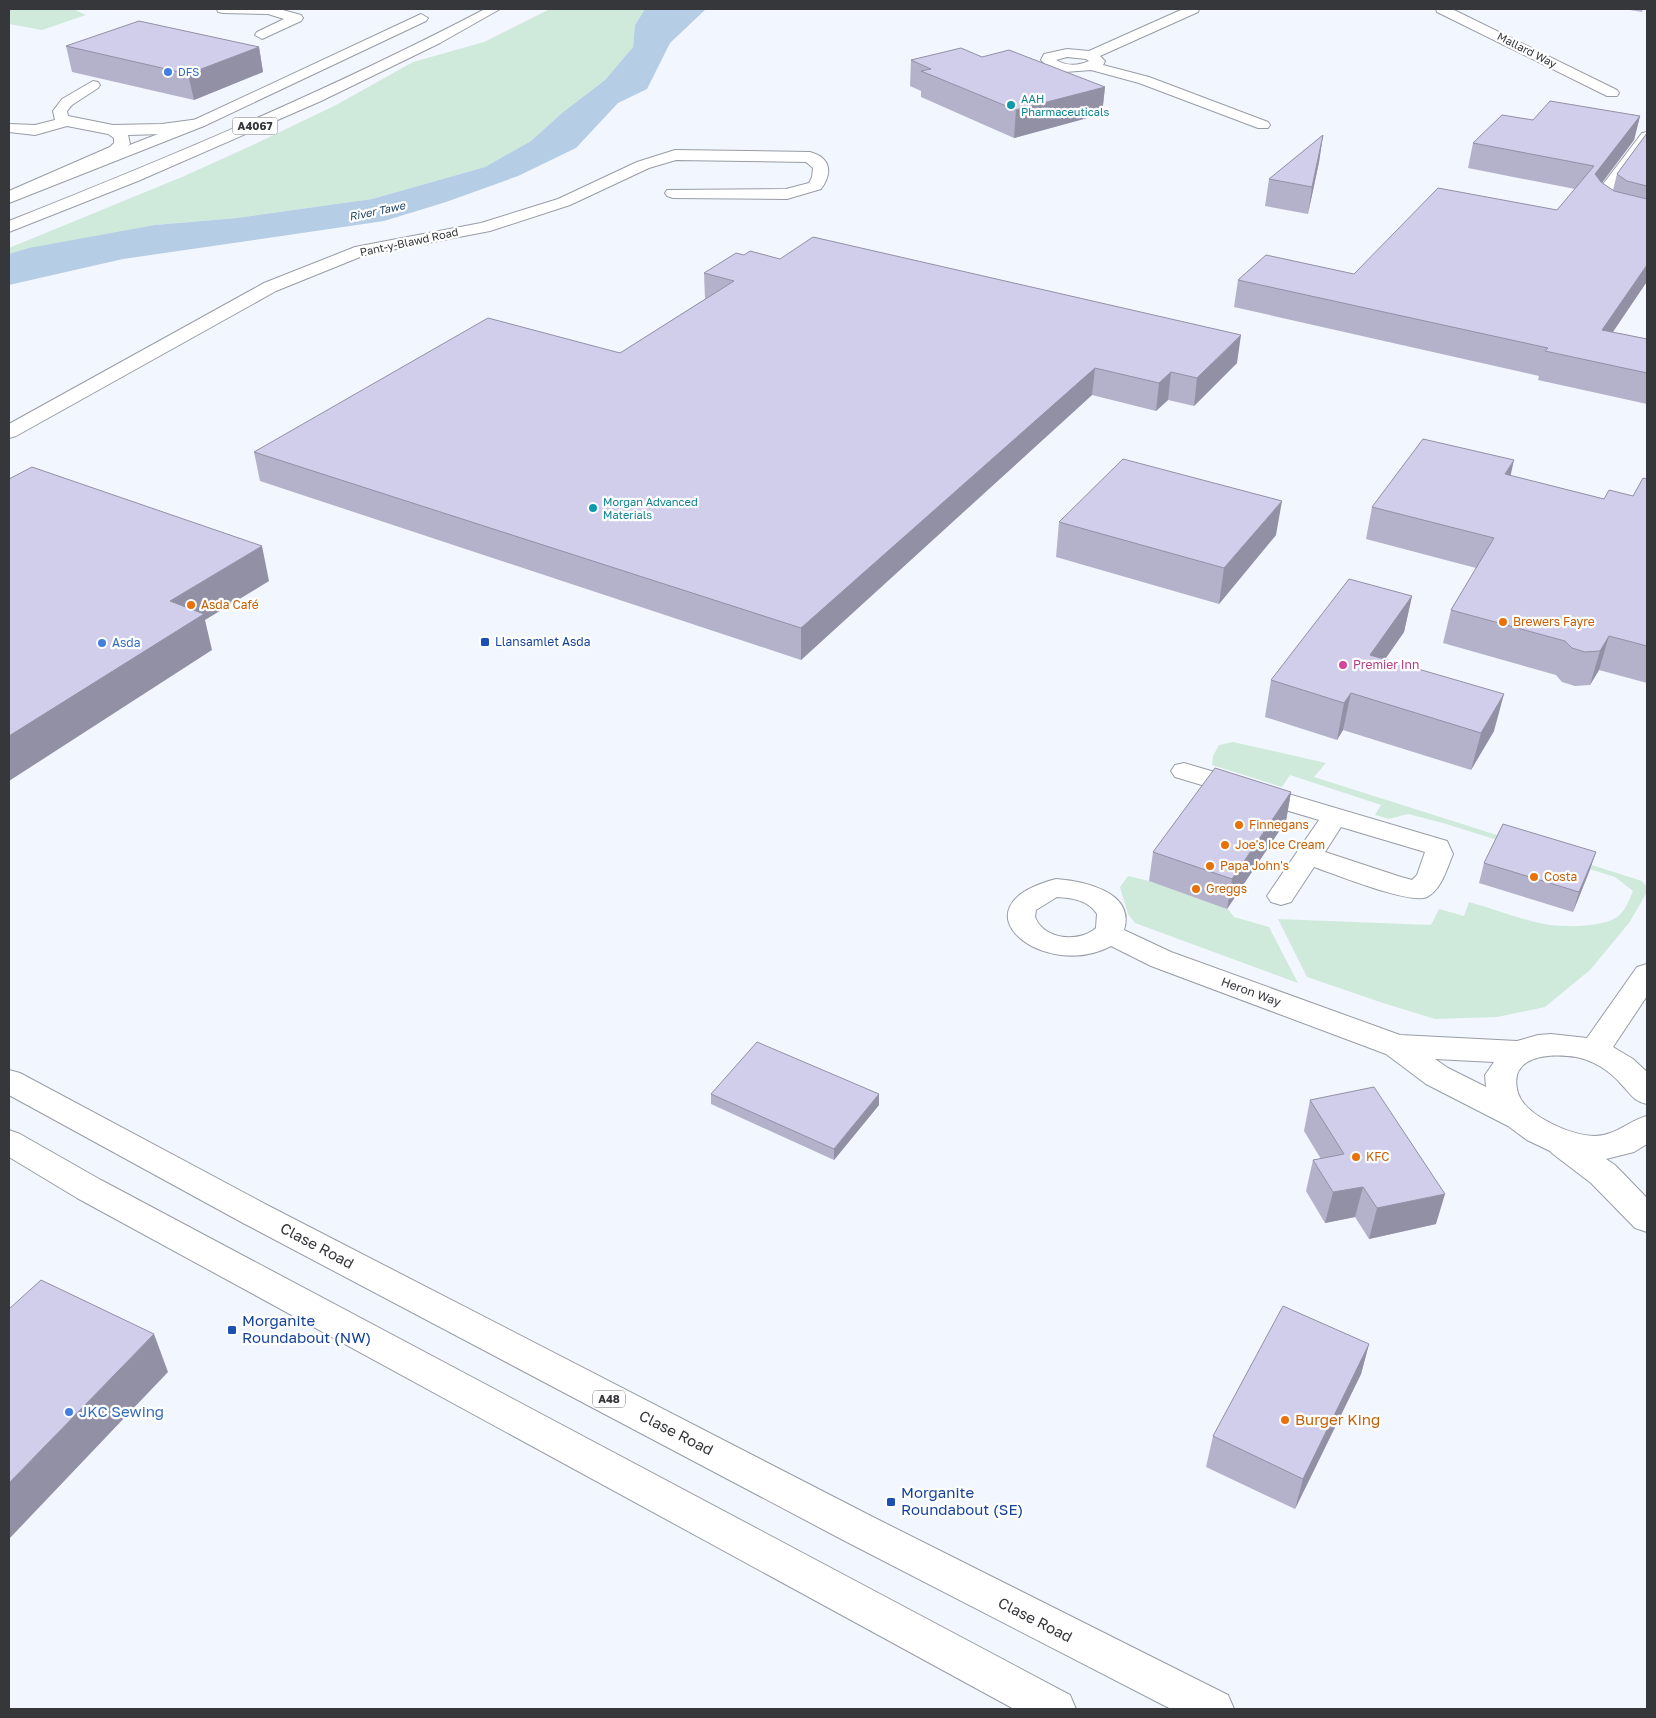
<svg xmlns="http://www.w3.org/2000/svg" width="1656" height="1718" font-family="'Golos Text',sans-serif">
<rect width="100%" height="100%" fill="#f2f6fe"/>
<path fill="#cfeada" d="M9 9H73L86 15 42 30 9 24Z
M550 9H645L635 25 633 47 605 80 562 113 531 141 485 167 372 199 237 218 155 225 9 254V248L182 177 255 144 336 105 413 62 484 42Z
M1233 742 1326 763 1314 777 1642 881 1647 887V892L1629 923 1590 970 1545 1007 1497 1017 1435 1019 1383 1003 1307 977 1278 919 1431 925 1439 909 1464 916 1469 902C1494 909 1519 919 1544 924 1561 927 1602 928 1617 917 1625 912 1629 900 1633 891L1615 877 1443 823 1408 814 1389 819 1375 815 1381 805 1290 775 1282 787 1212 765 1213 756 1219 745Z
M1128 876 1149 881 1227 908 1234 917 1269 927 1298 983 1135 923 1128 914 1120 887Z"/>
<path fill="#b5cde5" d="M645 9H706L670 43 647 89 618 103 576 148 518 176 446 202 384 221 123 259 9 285V254L29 248 155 225 237 218 372 199 485 167 531 141 562 113 605 80 633 47 635 25Z"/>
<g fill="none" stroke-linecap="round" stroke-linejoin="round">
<defs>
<path id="minor" d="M217 9H279L301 15 303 18 301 21 262 39 255 35 257 32 284 19 268 14 223 13 218 12Z
M1183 9H1199L1198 12 1100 56 1105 61 1103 65 1149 77 1268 122 1270 125 1268 128H1258L1139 83 1091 70 1065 72 1048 67 1041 60 1044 54 1067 49 1089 51ZM1067 57 1086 59 1089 61C1078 66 1066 66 1056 60Z
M1436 9H1452L1617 90 1619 93 1617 96H1607L1437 12Z
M93 81 98 82 100 85 98 88 72 105 67 111 68 116 113 125 162 124 199 119 204 120 206 123 204 126 199 127 162 134 128 135 130 144 120 153 9 202V191L110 147 114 143V138L108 134 67 126 35 135 9 132V124L35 125 55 120 53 111 62 99Z
M1647 132V146L1608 200 1620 208 1647 215V225C1627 221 1603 218 1591 200L1642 133Z
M675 150 810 152C832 158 832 174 821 189L787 199 673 198 667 196 665 193 667 190 786 189 809 183 812 177 813 168 806 162 676 160 649 168 570 205 490 231 365 255 276 291 16 436 9 438V424L264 283 355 247 481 223 558 199 637 162Z
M1184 763 1447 841 1453 854C1447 868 1442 889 1427 897 1410 905 1335 874 1314 867L1291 902 1281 905 1271 902 1267 896 1319 820 1175 777 1171 771 1175 765ZM1341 827 1425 852 1417 875 1412 880 1401 877 1325 852Z
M1056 879C1082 881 1136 891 1124 930L1171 952 1400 1035 1517 1041 1538 1035 1551 1034 1587 1038 1637 967 1647 964V996L1613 1047 1633 1059 1647 1072V1104C1633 1101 1631 1094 1621 1084 1610 1071 1593 1060 1576 1057 1550 1053 1507 1055 1518 1093 1525 1116 1572 1136 1595 1136 1615 1136 1628 1121 1647 1116V1144L1634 1152 1606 1159 1615 1165 1647 1198V1232L1635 1228 1591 1183 1553 1154 1550 1151 1527 1140 1508 1126 1426 1084 1386 1054 1151 966 1111 946C1044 982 949 907 1056 879ZM1057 897C1072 898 1088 900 1097 914L1096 928C1079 943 1044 940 1035 917L1036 910ZM1435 1059 1494 1062 1485 1075 1486 1087 1448 1068Z"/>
<path id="primary" d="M485 9H500L440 43 321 101 138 181 9 232V221C171 157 330 90 485 9Z
M421 14 428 18 426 21 204 126 9 203V192L194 120Z
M9 1070 20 1073 267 1205 871 1516 1228 1695 1234 1709H1171L843 1540 243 1223 9 1095Z
M9 1130 20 1134 101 1180 1070 1695 1076 1709H1014L77 1198 9 1157Z"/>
</defs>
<use href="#minor" stroke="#989ca6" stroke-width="2"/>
<use href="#primary" stroke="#989ca6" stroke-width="2"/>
<use href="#minor" fill="#fff" fill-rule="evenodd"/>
<use href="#primary" fill="#fff" fill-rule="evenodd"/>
</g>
<path fill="#b4b1cb" d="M1624 9H1643L1642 12Z
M66 46 259 47 263 72 194 100 72 72Z
M982 57 1105 87 1102 114 1014 138 921 97V91L910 86 911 60Z
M1640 116 1634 140 1602 183 1613 190 1617 174 1647 133V283H1646L1613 332 1647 339V404L1538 380 1539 376 1234 307 1238 280 1354 274 1557 210 1575 189 1468 168 1473 143 1533 120Z
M1323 135 1319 162 1308 214 1265 206 1269 179Z
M704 273 1237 363 1194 406 1168 400 1156 411 1092 395 801 660 260 481 254 452 620 353 705 299Z
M1511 476 1604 499 1633 496 1647 479V683L1599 670 1590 685 1575 686 1562 682 1556 675 1443 643 1451 610 1476 568 1366 539 1372 507Z
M1059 522 1276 535 1219 604 1056 557Z
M1412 596 1404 632 1385 659 1494 731 1471 770 1343 730 1337 740 1265 717 1271 680Z
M1291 792 1286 821 1227 909 1149 881 1153 852Z
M1596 852 1589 872 1573 912 1479 883 1484 863Z
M711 1094H879V1105L834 1160 711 1104Z
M1310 1100 1436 1224 1369 1239 1355 1217 1325 1223 1306 1191 1313 1160 1321 1159 1304 1131Z
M1369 1344 1361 1374 1295 1509 1206 1467 1213 1436Z"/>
<path fill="#9290a5" d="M259 47 263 72 194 100 188 74Z
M1105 87 1102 114 1014 138 1016 110Z
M1640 116 1634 140 1589 200 1595 174Z
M1323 135 1319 162 1308 214 1312 187Z
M1647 265V279L1646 283 1595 358 1602 330Z
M1241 335 1237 363 1194 406 1197 378Z
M1095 368 1092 395 801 660V628Z
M1171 372 1168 400 1156 411 1159 383Z
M1514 460 1507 492 1505 474Z
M1282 501 1276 535 1219 604 1224 568Z
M262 546 269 581 205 620 212 650 9 781V736L170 601Z
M1412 596 1404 632 1363 691 1370 655Z
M1609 636 1599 670 1590 685 1600 651Z
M1351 693 1343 730 1337 740 1344 703Z
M1504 694 1494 731 1471 770 1481 733Z
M1291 792 1286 821 1227 909 1232 879Z
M1596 852 1589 872 1573 912 1579 892Z
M879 1094V1105L834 1160V1149Z
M1363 1187 1355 1217 1325 1223 1333 1192Z
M1445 1194 1436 1224 1369 1239 1377 1208Z
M154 1334 168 1372 9 1539V1483Z
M1369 1344 1361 1374 1295 1509 1303 1479Z"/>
<path fill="#d1ceec" stroke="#9290a5" d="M139 21 259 47 188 74 66 46Z
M961 48 982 57 1009 50 1105 87 1016 110 921 71 931 69 911 60Z
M1550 101 1640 116 1595 174 1601 182 1614 191 1647 199V265L1602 330 1647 339V373L1545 351 1548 348 1238 280 1266 255 1354 274 1438 188 1557 210 1594 166 1473 143 1502 115 1533 120Z
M1647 133V186L1627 181 1617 174Z
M1323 135 1312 187 1269 179Z
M813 237 1241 335 1197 378 1171 372 1159 383 1095 368 801 628 254 452 488 318 620 353 734 281 704 273 736 253 744 255 750 251 780 259Z
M1423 439 1514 460 1505 474 1604 499 1609 490 1633 496 1643 478 1647 479V646L1609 636 1600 651 1585 652 1572 648 1565 641 1451 610 1494 538 1372 507Z
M1123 459 1282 501 1224 568 1059 522Z
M32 467 262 546 170 601 204 614 9 736V479Z
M1349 579 1412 596 1370 655 1504 694 1481 733 1351 693 1344 703 1271 680Z
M1215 768 1291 792 1232 879 1153 852Z
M1503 824 1596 852 1579 892 1484 863Z
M757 1042 879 1094 834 1149 711 1094Z
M1374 1087 1445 1194 1377 1208 1363 1187 1333 1192 1313 1160 1344 1154 1310 1100Z
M41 1280 154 1334 9 1483V1309Z
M1283 1306 1369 1344 1303 1479 1213 1436Z"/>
<g fill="#3f7fe0" stroke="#fff" stroke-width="2">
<circle cx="168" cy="72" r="5"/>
<circle cx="102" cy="643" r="5"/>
<circle cx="69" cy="1412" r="5"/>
</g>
<g fill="#0f9aa8" stroke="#fff" stroke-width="2">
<circle cx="1011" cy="105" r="5"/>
<circle cx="593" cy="508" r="5"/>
</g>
<g fill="#e8710a" stroke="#fff" stroke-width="2">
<circle cx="191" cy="605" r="5"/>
<circle cx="1503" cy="622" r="5"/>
<circle cx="1239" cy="825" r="5"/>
<circle cx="1225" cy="845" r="5"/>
<circle cx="1210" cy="866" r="5"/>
<circle cx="1534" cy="877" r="5"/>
<circle cx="1196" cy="889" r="5"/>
<circle cx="1356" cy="1157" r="5"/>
<circle cx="1285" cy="1420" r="5"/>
</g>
<g fill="#1a4fb4" stroke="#fff" stroke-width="2">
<rect x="480" y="637" width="10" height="10" rx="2.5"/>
<rect x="227" y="1325" width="10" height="10" rx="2.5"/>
<rect x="886" y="1497" width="10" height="10" rx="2.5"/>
</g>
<circle fill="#d1479c" stroke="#fff" stroke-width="2" cx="1343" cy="665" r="5"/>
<g text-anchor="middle" stroke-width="4.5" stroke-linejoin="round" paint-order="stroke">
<g font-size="11" fill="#36373b" stroke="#fff">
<text transform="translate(1527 50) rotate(27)" y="4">Mallard Way</text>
<text transform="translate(409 242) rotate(-12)" y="4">Pant-y-Blawd Road</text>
</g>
<g font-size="11" fill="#366cbe" stroke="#fff" text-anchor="start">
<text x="178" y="76">DFS</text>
</g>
<g font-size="11" fill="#0d838f" stroke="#fff" text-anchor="start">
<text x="1021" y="103">AAH<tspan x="1021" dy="13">Pharmaceuticals</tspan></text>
<text x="603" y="506">Morgan Advanced<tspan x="603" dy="13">Materials</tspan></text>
</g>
<g fill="#fff" stroke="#727376" stroke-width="1">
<rect x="232.5" y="117.5" width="45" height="17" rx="4"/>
<rect x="593" y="1390.5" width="32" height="17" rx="4"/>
</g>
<g font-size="11" font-weight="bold" fill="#36373b">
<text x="255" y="130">A4067</text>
<text x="609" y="1403">A48</text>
</g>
<g font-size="11" font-style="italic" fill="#23486a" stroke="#fff">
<text transform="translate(377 211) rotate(-12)" y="4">River Tawe</text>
</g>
<g font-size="12" fill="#c56008" stroke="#fff" text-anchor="start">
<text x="201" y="609">Asda Café</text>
<text x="1513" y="626">Brewers Fayre</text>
<text x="1249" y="829">Finnegans</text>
<text x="1235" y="849">Joe's Ice Cream</text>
<text x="1220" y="870">Papa John's</text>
<text x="1544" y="881">Costa</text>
<text x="1206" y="893">Greggs</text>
<text x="1366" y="1161">KFC</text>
</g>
<g font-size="12" fill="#164399" stroke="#fff" text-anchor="start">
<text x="495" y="646">Llansamlet Asda</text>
</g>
<g font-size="12" fill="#366cbe" stroke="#fff" text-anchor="start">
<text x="112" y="647">Asda</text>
</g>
<g font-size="12" fill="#b23c85" stroke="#fff" text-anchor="start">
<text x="1353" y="669">Premier Inn</text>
</g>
<g font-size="12" fill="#36373b" stroke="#fff">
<text transform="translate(1251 992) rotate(20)" y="4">Heron Way</text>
</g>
<g font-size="15" fill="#36373b" stroke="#fff">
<text transform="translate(317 1246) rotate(28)" y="5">Clase Road</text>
<text transform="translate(676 1433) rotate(27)" y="5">Clase Road</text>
<text transform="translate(1035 1620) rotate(27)" y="5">Clase Road</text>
</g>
<g font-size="15" fill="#164399" stroke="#fff" text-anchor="start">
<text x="242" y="1326">Morganite<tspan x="242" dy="17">Roundabout (NW)</tspan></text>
<text x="901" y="1498">Morganite<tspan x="901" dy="17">Roundabout (SE)</tspan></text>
</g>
<g font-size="15" fill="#366cbe" stroke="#fff" text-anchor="start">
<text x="79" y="1417">JKC Sewing</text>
</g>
<g font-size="15" fill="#c56008" stroke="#fff" text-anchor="start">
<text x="1295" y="1425">Burger King</text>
</g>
</g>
<rect width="1656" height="1718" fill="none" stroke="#36373b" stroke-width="20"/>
</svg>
